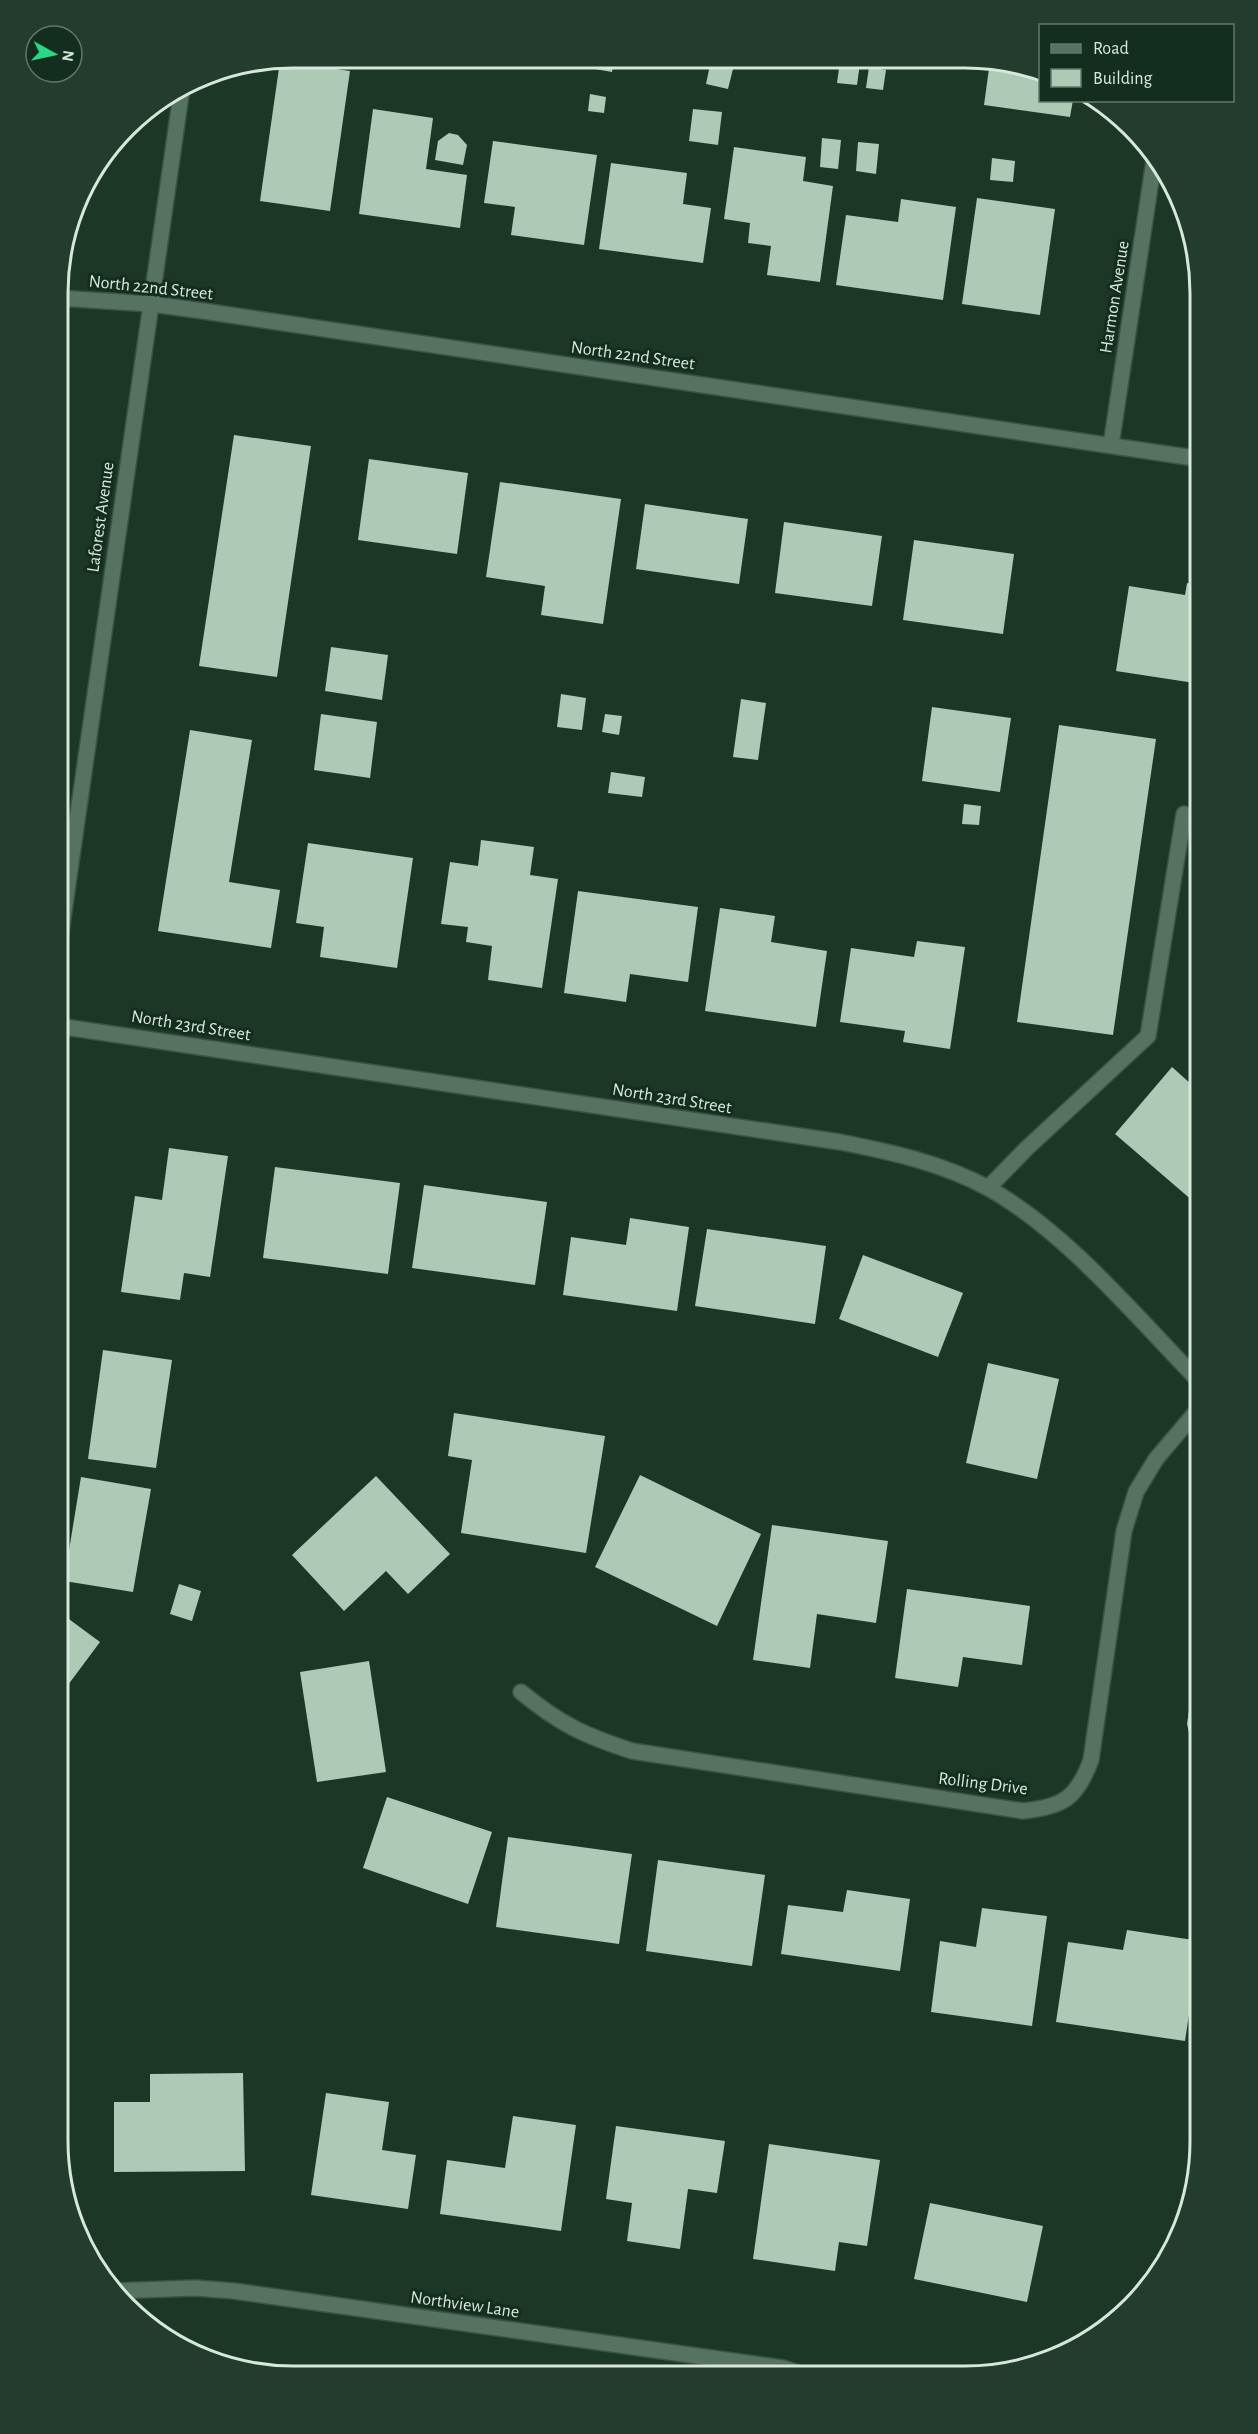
<svg xmlns="http://www.w3.org/2000/svg" width="1258" height="2434" font-family="'Alegreya Sans',sans-serif">
<rect width="100%" height="100%" fill="#1d3727"/>
<path fill="#accab6" d="M590 59H614L612 72 589 68Z
M711 60 735 61 728 89 706 84Z
M280 61 350 71 330 211 260 201Z
M840 61 860 63 857 85 837 83Z
M990 61H1011L1040 71V100H1073L1070 117 984 105Z
M869 67 886 70 883 90 866 88Z
M590 94 606 97 604 113 588 111Z
M373 109 433 118 426 169 467 175 460 228 359 214Z
M693 109 722 112 718 145 689 141Z
M449 133 458 135 467 145 463 165 435 160 438 141Z
M822 138 841 140 838 169 820 167Z
M493 141 597 155 584 245 511 235 515 207 484 203Z
M858 142 879 144 876 174 856 171Z
M734 147 806 157 803 181 833 186 820 282 767 275 771 246 748 243 750 223 724 219Z
M992 158 1015 161 1013 182 990 180Z
M611 163 687 173 683 204 711 208 703 263 599 249Z
M977 198 1055 209 1040 315 962 304Z
M901 199 956 207 943 300 836 285 846 215 898 222Z
M234 435 311 446 277 677 199 666Z
M369 459 468 473 457 554 358 540Z
M500 482 621 499 603 624 541 615 545 586 486 577Z
M645 504 748 519 739 584 636 569Z
M784 522 882 536 872 606 775 593Z
M914 540 1014 554 1003 634 903 620Z
M1187 583 1201 586V684L1116 671 1129 586 1185 595Z
M331 647 388 655 382 700 325 691Z
M561 694 586 698 582 730 557 727Z
M741 699 766 703 758 760 733 757Z
M932 707 1011 718 1000 792 922 781Z
M321 714 377 722 370 778 314 770Z
M605 714 622 716 619 735 602 732Z
M1059 725 1156 739 1113 1035 1017 1022Z
M190 730 252 740 229 882 280 890 271 948 158 931Z
M611 772 645 777 642 797 608 793Z
M964 804 981 806 979 825 962 824Z
M481 840 534 847 530 875 558 879 542 988 488 980 492 946 466 942 468 927 441 924 450 862 478 866Z
M308 843 413 858 397 968 320 957 324 927 296 923Z
M578 891 698 907 688 982 630 974 626 1002 564 993Z
M720 908 775 916 771 942 827 951 816 1027 705 1011Z
M917 941 965 947 950 1049 903 1042 905 1031 840 1022 851 948 914 957Z
M1172 1067 1201 1093V1208L1115 1134Z
M169 1148 228 1156 210 1277 184 1273 180 1300 121 1292 135 1196 162 1200Z
M275 1167 400 1183 388 1274 263 1258Z
M424 1185 547 1202 535 1285 412 1268Z
M630 1218 689 1227 677 1311 563 1295 571 1237 626 1245Z
M707 1229 826 1246 815 1324 695 1306Z
M863 1255 963 1293 938 1357 839 1319Z
M103 1350 172 1360 156 1468 88 1459Z
M988 1363 1059 1379 1037 1479 966 1463Z
M454 1413 605 1436 586 1553 461 1533 472 1460 448 1456Z
M640 1475 761 1534 717 1626 595 1567Z
M376 1476 450 1554 408 1594 386 1571 344 1611 292 1555Z
M81 1477 151 1489 133 1592 64 1581Z
M772 1525 888 1541 876 1623 817 1614 810 1668 753 1660Z
M179 1584 201 1591 192 1621 170 1614Z
M907 1589 1030 1606 1022 1665 963 1657 958 1687 895 1678Z
M58 1611 100 1642 65 1689 57 1684Z
M369 1661 386 1772 317 1782 300 1672Z
M1201 1677V1779H1200L1187 1724 1192 1690Z
M387 1797 492 1832 468 1904 363 1868Z
M508 1837 632 1854 619 1944 496 1927Z
M658 1860 765 1875 752 1966 646 1951Z
M847 1890 910 1899 900 1971 781 1954 788 1905 843 1912Z
M982 1908 1047 1916 1032 2026 931 2012 940 1941 976 1947Z
M1127 1930 1200 1941 1185 2041 1056 2022 1068 1942 1123 1950Z
M243 2073 245 2171 114 2172V2102H150V2074Z
M326 2093 389 2102 382 2150 416 2155 408 2209 311 2195Z
M513 2116 576 2125 561 2231 440 2214 447 2160 505 2168Z
M616 2126 725 2141 717 2193 688 2189 680 2249 627 2241 632 2203 606 2199Z
M769 2144 880 2160 867 2246 839 2242 835 2271 753 2259Z
M930 2203 1043 2226 1027 2302 914 2279Z
M1165 2242 1174 2247 1153 2285 1145 2280Z"/>
<g fill="none" stroke-linecap="round" stroke-linejoin="round">
<defs>
<path id="minor" d="M59 298 151 304 203 311 1201 459
M1111 445 1155 154
M58 953 182 88
M58 1026 840 1142C891 1152 942 1163 988 1188 1067 1232 1137 1318 1201 1383
M988 1188 1027 1148 1148 1036 1184 814
M521 1692C560 1724 583 1735 632 1751L1023 1811C1063 1807 1077 1798 1091 1760L1124 1531 1136 1492 1156 1459 1201 1406
M113 2291 195 2288 234 2291 783 2368 811 2377"/>
</defs>
<use href="#minor" stroke="#3c5245" stroke-width="18"/>
<use href="#minor" stroke="#567260" stroke-width="15"/>
</g>
<g text-anchor="middle" stroke-width="6" stroke-linejoin="round" paint-order="stroke">
<g font-size="18" fill="#d8e7dc" stroke="#132d1e">
<text transform="translate(151 287) rotate(6)" y="6">North 22nd Street</text>
<text transform="translate(1114 297) rotate(-81)" y="6">Harmon Avenue</text>
<text transform="translate(633 355) rotate(8)" y="6">North 22nd Street</text>
<text transform="translate(100 517) rotate(-82)" y="6">Laforest Avenue</text>
<text transform="translate(191 1025) rotate(9)" y="6">North 23rd Street</text>
<text transform="translate(672 1098) rotate(9)" y="6">North 23rd Street</text>
<text transform="translate(983 1783) rotate(7)" y="6">Rolling Drive</text>
<text transform="translate(465 2304) rotate(8)" y="6">Northview Lane</text>
</g>
</g>
<path d="M0 0H1258V2434H0ZM293 68H965A225 225 0 0 1 1190 293V2141A225 225 0 0 1 965 2366H293A225 225 0 0 1 68 2141V293A225 225 0 0 1 293 68Z" fill="#233c2d" fill-rule="evenodd"/>
<path fill="none" stroke="#d8e7dc" stroke-width="3" d="M293 68H965A225 225 0 0 1 1190 293V2141A225 225 0 0 1 965 2366H293A225 225 0 0 1 68 2141V293A225 225 0 0 1 293 68Z"/>
<rect x="1039" y="24" width="195" height="78" fill="#132d1e" stroke="#62776a" stroke-width="1.5"/>
<rect x="1051" y="44" width="30" height="9" fill="#567260" stroke="#62776a" stroke-width="1.5"/>
<text x="1093" y="54" font-size="18" fill="#d8e7dc">Road</text>
<rect x="1051" y="69" width="30" height="18" fill="#accab6" stroke="#62776a" stroke-width="1.5"/>
<text x="1093" y="84" font-size="18" fill="#d8e7dc">Building</text>
<g transform="translate(54 54) rotate(98)"><circle r="28" fill="#132d1e" stroke="#62776a" stroke-width="1.5"/>
<path d="M0-4.5L10 22L0 15L-10 22Z" fill="#29d885"/>
<text y="-9" font-size="16" font-weight="bold" text-anchor="middle" fill="#d8e7dc">N</text>
</g>
</svg>
